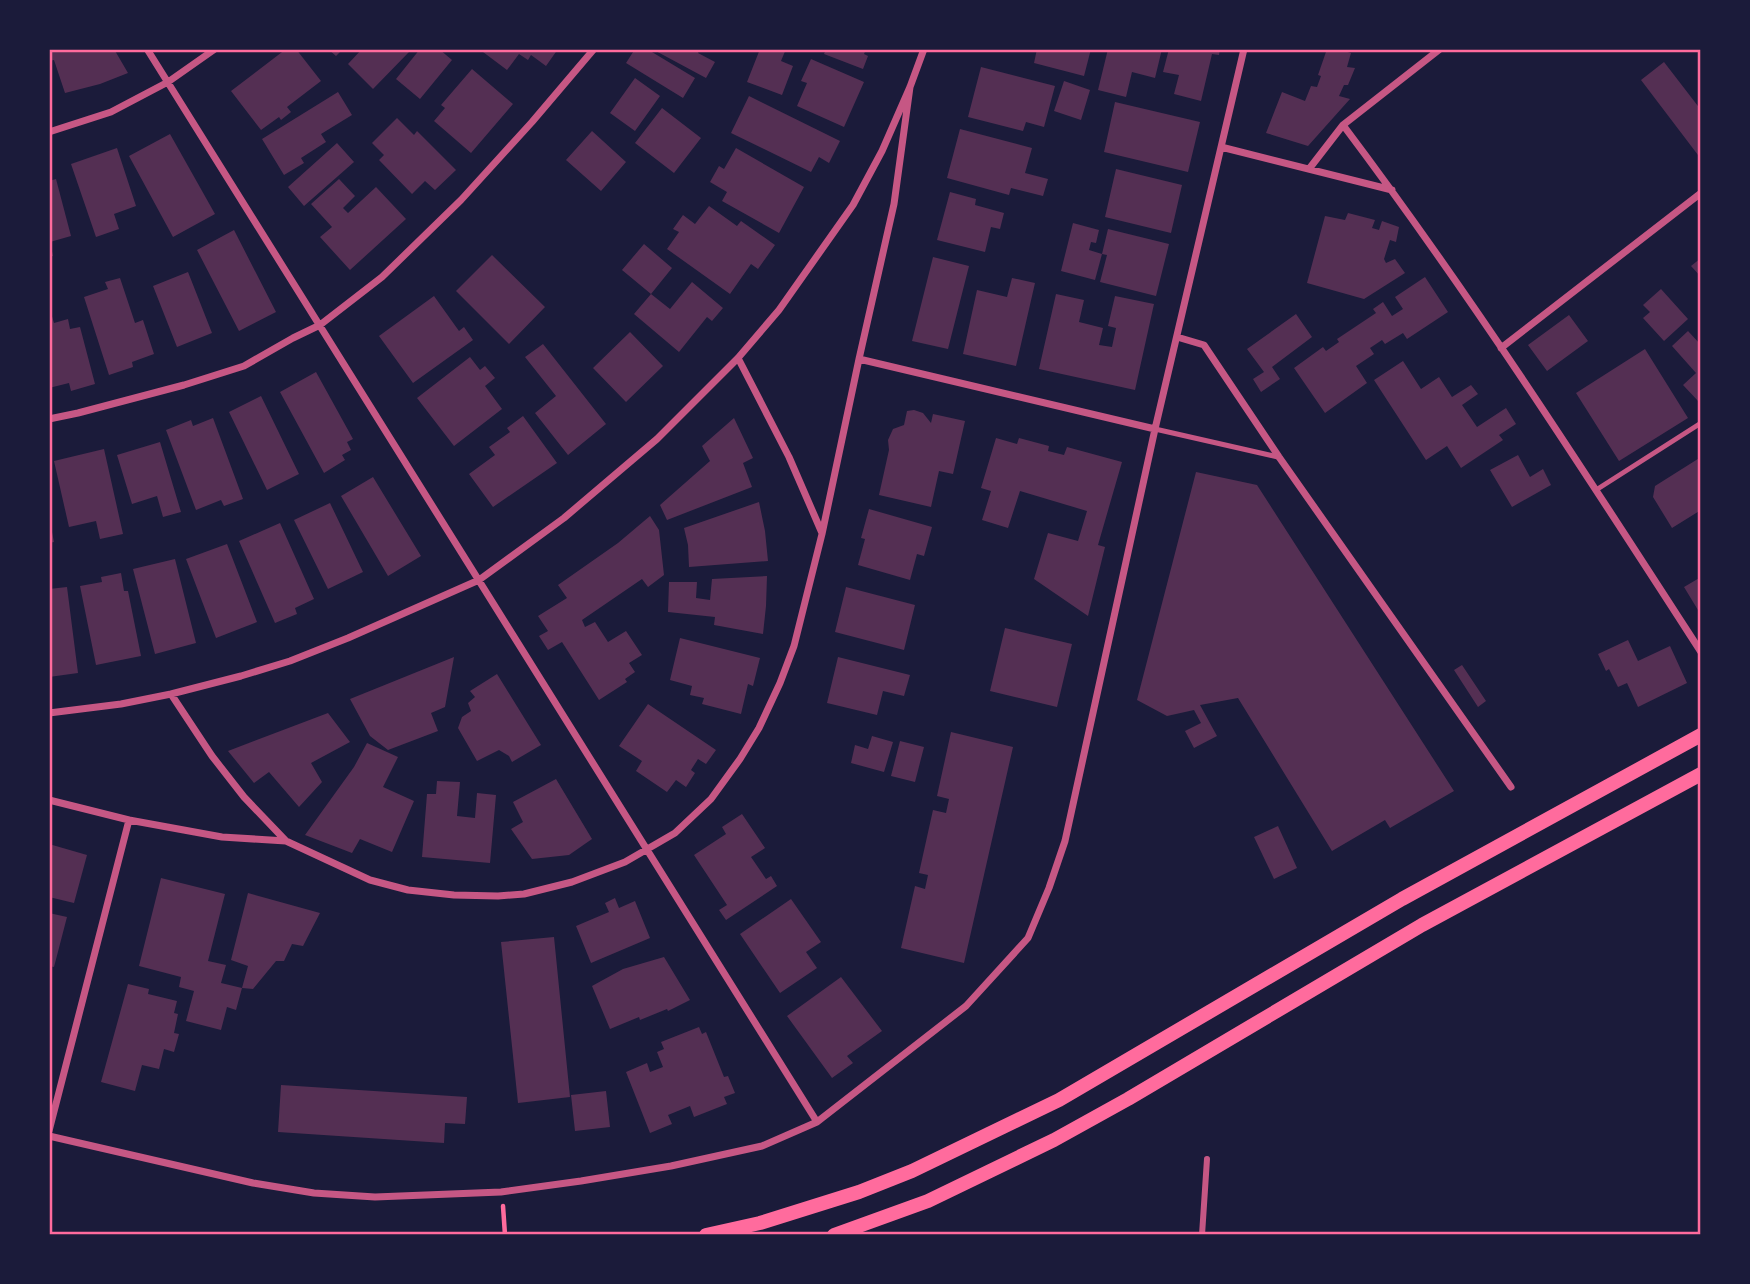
<svg xmlns="http://www.w3.org/2000/svg" width="1750" height="1284" font-family="Montserrat,sans-serif">
<rect width="100%" height="100%" fill="#1b1b3a"/>
<path fill="#542f53" d="M49 49H114L128 73 100 84 65 93 54 60 49 61Z
M286 49H296L321 81 287 107 291 112 281 120 279 117 261 130 231 91Z
M328 49H343L336 56Z
M362 49H405L409 52 373 89 348 64Z
M420 49H439L452 60 420 99 396 79Z
M479 49H558L546 66 531 55 528 60 519 54 507 70Z
M635 49H647L695 78 683 98 626 63Z
M652 49H700L698 53 715 62 706 78Z
M760 49H786L781 61 793 66 782 95 747 82Z
M826 49H866L864 54 868 56 863 69 824 54Z
M1037 49H1091L1084 76 1034 63Z
M1108 49H1162L1155 78 1132 72 1126 97 1098 90Z
M1169 49H1220L1219 55 1212 54 1201 101 1174 94 1179 75 1163 72Z
M1327 49H1338L1351 53 1347 67 1355 68 1348 85H1344L1339 96 1350 99 1308 146 1266 133 1282 92 1305 101 1311 86 1317 87 1321 76 1318 75Z
M811 59 864 82 844 127 797 106 807 83 801 81Z
M1664 62 1701 110V159L1641 80Z
M981 67 1055 86 1044 127 1026 122 1023 131 968 117Z
M472 69 513 104 471 153 434 121 445 108 441 105Z
M635 78 660 96 635 131 610 113Z
M1064 81 1090 90 1081 120 1054 111Z
M338 92 352 115 321 134 326 142 301 158 304 163 284 175 262 139Z
M749 96 840 141 829 163 819 157 811 172 731 133Z
M1115 102 1200 122 1188 172 1104 152Z
M662 108 701 138 674 173 635 143Z
M397 118 414 135 417 131 456 170 435 190 425 181 412 194 379 160 384 155 372 143Z
M960 129 1032 148 1025 173 1048 179 1043 196 1011 188 1009 195 947 178Z
M592 131 626 162 601 191 566 160Z
M170 134 215 214 173 237 129 156Z
M337 143 354 162 304 206 288 187Z
M117 148 136 206 114 214 119 229 96 237 71 164Z
M736 148 804 187 779 233 722 201 727 192 710 182 719 166 724 169Z
M1116 169 1182 185 1171 233 1105 217Z
M56 179 71 236 50 242 53 256 49 257V181Z
M339 179 355 196 343 208 348 213 376 187 406 219 350 270 320 237 332 227 311 204Z
M950 192 976 199 975 205 1004 213 1000 229 991 227 985 252 937 240Z
M709 206 737 226 741 221 775 245 758 269 751 264 730 294 667 249 679 232 673 229 683 215 695 224Z
M1348 213 1375 220 1372 228 1379 230 1382 221 1399 227 1396 242 1390 240 1384 259 1386 263 1395 259 1405 273 1364 299 1307 283 1325 216 1345 220Z
M1073 223 1099 230 1096 243 1091 242 1089 250 1102 254 1095 280 1061 271Z
M1108 229 1169 244 1156 296 1100 282 1107 255 1102 254Z
M234 230 276 312 239 331 197 250Z
M644 244 672 268 651 294 622 270Z
M492 255 545 307 509 344 456 291Z
M933 257 969 266 948 349 912 341Z
M1701 258V277L1691 266Z
M188 272 212 333 177 347 153 286Z
M1425 277 1448 312 1407 339 1403 333 1385 344 1382 340 1370 348 1374 354 1356 366 1367 383 1325 413 1294 368 1323 347 1326 351 1339 342 1337 339 1376 313 1373 309 1383 302 1392 316 1403 309 1395 297Z
M120 278 135 323 143 320 154 354 132 362 133 367 109 375 84 297 108 289 105 282Z
M1012 278 1035 283 1016 366 963 354 977 290 1007 297Z
M692 282 723 308 712 321 707 317 679 352 634 314 651 294 670 309Z
M1661 289 1688 319 1664 341 1643 318 1650 312 1643 305Z
M1056 294 1084 300 1079 322 1103 328 1099 345 1112 347 1116 328 1108 326 1115 296 1154 304 1135 390 1039 369Z
M434 296 459 331 464 327 473 340 413 383 379 336Z
M49 306 54 323 68 319 70 329 80 327 95 384 71 391 69 383 49 388Z
M1296 314 1312 337 1272 367 1280 379 1261 392 1253 379 1264 372 1247 349Z
M1569 315 1588 341 1547 371 1528 345Z
M1688 331 1701 345V401L1699 402 1683 385 1696 373 1672 346Z
M630 332 663 366 626 402 593 368Z
M543 344 606 424 568 455 535 413 556 396 525 357Z
M1645 349 1688 418 1619 461 1576 393Z
M470 357 480 370 485 366 495 378 485 386 502 409 454 446 417 398Z
M1403 361 1421 389 1439 377 1452 397 1471 385 1478 394 1462 405 1477 427 1506 408 1516 424 1499 435 1503 440 1461 468 1447 446 1426 460 1374 380Z
M316 372 353 439 347 442 351 450 342 455 345 460 324 473 280 392Z
M261 396 299 474 267 490 229 412Z
M914 410 923 413 931 423 933 414 965 421 953 474 939 471 931 507 879 495 889 450 888 440 893 429 904 425 907 411Z
M523 416 557 463 493 507 469 474 495 455 489 447 510 432 507 428Z
M213 418 243 499 224 506 221 500 196 510 166 430 191 420 193 426Z
M734 418 753 458 743 463 752 487 667 520 660 505 710 461 702 446Z
M996 438 1017 444 1019 438 1049 446 1048 451 1064 455 1067 447 1122 462 1098 545 1105 547 1088 616 1034 579 1048 533 1078 541 1087 511 1020 491 1008 528 982 520 991 491 981 488Z
M160 442 181 512 163 517 157 496 132 504 117 455Z
M104 449 123 534 100 539 96 521 69 527 54 461Z
M1518 455 1530 477 1543 469 1551 485 1512 507 1490 470Z
M1701 457V510L1672 528 1653 497 1655 486Z
M1196 472 1257 485 1454 791 1390 828 1385 820 1332 851 1238 698 1200 705 1217 736 1194 748 1185 731 1201 723 1194 710 1167 716 1137 700Z
M373 477 421 556 388 576 341 496Z
M759 502 765 531 768 561 689 567 688 545 684 528Z
M330 503 363 572 328 589 294 520Z
M869 509 932 527 924 556 917 554 910 580 858 565 865 539 861 538Z
M650 516 659 530 664 575 648 587 642 579 582 620 585 627 595 622 608 642 626 631 642 655 629 663 635 672 625 679 627 682 599 700 562 642 548 650 539 636 548 631 538 616 567 598 558 585 618 543Z
M49 522H50L54 542 49 543Z
M280 523 314 599 295 608 297 614 275 623 239 541Z
M227 544 257 622 216 638 186 559Z
M175 559 196 643 155 654 133 569Z
M121 573 124 591H128L141 656 96 665 80 586 102 582 101 577Z
M767 576 766 606 763 634 714 625 715 617 668 612 669 582H697L696 598 710 600 712 579Z
M1701 577V615L1684 587Z
M67 587 78 673 49 677V589Z
M846 587 915 605 904 650 835 632Z
M1005 628 1072 644 1057 707 990 691Z
M680 638 760 658 753 686 748 684 741 714 702 704 704 698 690 695 692 686 670 680Z
M1628 640 1638 661 1670 646 1687 683 1638 707 1627 683 1618 687 1609 669 1606 671 1598 654Z
M454 657 445 707 431 713 438 731 388 750 370 736 350 699Z
M838 657 910 675 904 696 883 691 877 715 827 703Z
M1462 665 1486 701 1478 707 1454 670Z
M497 674 541 745 512 762 509 756 499 750 477 761 458 728 462 717 471 711 468 703 475 697 470 691Z
M648 704 716 750 706 764 698 759 691 770 695 773 686 787 676 780 667 792 636 771 642 761 619 746Z
M328 713 350 742 311 763 322 782 299 807 269 772 254 783 228 751Z
M951 732 1013 747 964 963 901 948 915 886 925 889 928 875 919 873 933 810 946 813 949 799 937 796Z
M872 736 893 742 884 772 851 763 855 745 868 749Z
M900 741 924 747 915 782 891 776Z
M367 743 398 757 383 787 414 801 392 852 360 839 352 853 305 835 354 767Z
M556 779 592 839 569 855 532 859 511 829 523 822 513 802Z
M437 781 460 782 457 816 475 818 477 793 496 795 490 863 422 857 427 794H436Z
M742 814 765 848 751 857 766 879 771 876 777 886 726 920 719 910 727 905 694 855 726 834 722 827Z
M1278 826 1297 868 1274 879 1254 837Z
M49 844 87 855 74 903 49 897Z
M161 878 225 894 208 961 226 965 221 983 242 988 248 966 231 960 248 893 320 913 303 946 292 944 284 961H276L253 989 242 988 236 1010 227 1007 221 1030 186 1021 194 991 179 987 181 977 139 966Z
M615 898 619 908 635 901 650 938 591 963 576 926 609 912 605 903Z
M791 899 821 942 806 952 817 968 780 993 740 934Z
M49 913 67 917 54 967 49 966Z
M554 937 570 1097 518 1103 501 942Z
M664 957 690 1000 668 1011 667 1009 640 1020 639 1017 610 1029 592 986 623 969Z
M841 977 882 1031 847 1056 853 1063 832 1078 787 1016Z
M128 984 149 989 148 994 177 1001 174 1013 178 1014 174 1033 179 1034 174 1052 164 1049 159 1069 142 1065 135 1091 101 1082Z
M699 1027 702 1034 706 1032 724 1077 728 1076 735 1093 724 1097 727 1104 694 1117 690 1106 668 1115 672 1124 650 1133 626 1072 647 1063 650 1072 663 1067 657 1052 664 1049 661 1042Z
M281 1085 467 1097 465 1124 445 1123 444 1143 278 1132Z
M606 1091 610 1127 575 1131 571 1095Z"/>
<g fill="none" stroke-linecap="round" stroke-linejoin="round">
<path stroke="#ff6b9d" stroke-width="4.5" d="M503 1206 505 1235"/>
<path stroke="#c65784" stroke-width="5" d="M1155 429 1278 457
M1596 490 1701 423"/>
<path stroke="#c65784" stroke-width="6" d="M1202 1235 1207 1159"/>
<path stroke="#c65784" stroke-width="7" d="M147 49 817 1122
M1343 125C1471 295 1586 474 1701 652
M49 132 111 112 168 82 215 49
M1221 147 1392 190
M1309 169 1343 125 1440 49
M1177 337 1204 345 1279 457 1511 787
M1501 348 1701 193
M738 358 789 457 822 533
M859 359 1155 429
M49 419 78 413 184 385 244 366 293 338 320 325 382 277 461 200 532 122 594 49
M171 694 212 756 244 797 286 841 370 880 408 890 454 895 498 896 524 894 572 882 625 862 675 833 711 799 740 759 759 728 780 683 794 646 822 534 859 359 894 204 910 87
M49 713 121 704 171 694 241 676 290 661 348 638 479 580 564 518 657 439 738 358 779 310 853 205 882 151 910 87 924 49
M49 800 129 820 222 837 286 841
M49 1131 129 820
M49 1136 253 1183 314 1193 375 1197 501 1192 581 1181 671 1166 762 1146 817 1122 966 1006 1028 938 1049 888 1065 841 1155 429 1244 49"/>
<path stroke="#ff6b9d" stroke-width="14" d="M706 1235 760 1223 859 1192 912 1171 1059 1100 1402 899 1701 735
M834 1235 928 1201 1054 1140 1128 1099 1422 925 1701 774"/>
</g>
<rect width="1750" height="1284" fill="none" stroke="#1b1b3a" stroke-width="102"/>
<rect x="51" y="51" width="1648" height="1182" fill="none" stroke="#ff6b9d" stroke-width="2.5"/>
</svg>
